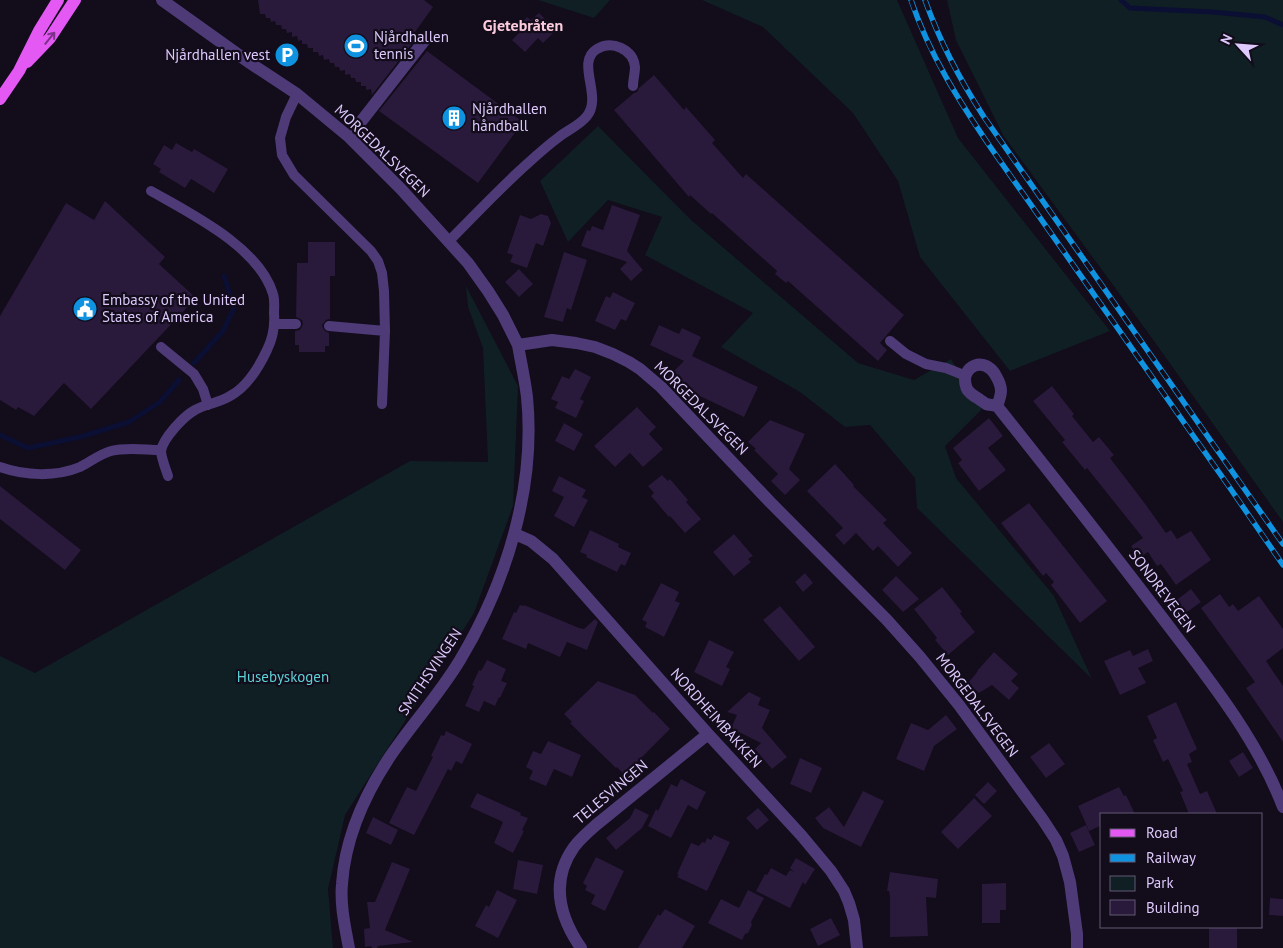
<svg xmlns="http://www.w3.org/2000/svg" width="1283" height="948" font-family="'PT Sans',sans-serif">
<rect width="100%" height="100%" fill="#120c1b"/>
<path fill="#0f1f24" d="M538 0H610L594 18Z
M702 0H897L958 138 1110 331 1010 371 920 257 898 181 853 113 763 27Z
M947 0H1283V522L1146 330 1003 135 956 40Z
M598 126 690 219 858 363 914 380 951 359 982 409 945 446 956 478 1054 596 1092 679 917 508 915 478 870 425 845 427 800 392 721 347 753 313 645 255 662 217 608 200 568 242 540 181Z
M466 286 518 386 513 506 474 613 345 815 328 889 333 948H0V656L35 673 410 461 488 462 483 348 468 307Z"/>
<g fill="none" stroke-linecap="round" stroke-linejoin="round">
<path stroke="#0b0f34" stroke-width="5" d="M1121 0 1130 8 1213 12 1265 17 1283 25
M194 363 223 331 234 308 224 276
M0 435 28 448 80 437 129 422 160 402 179 380"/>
</g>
<path fill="#29193a" d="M258 0H424L433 7 410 39 414 41 372 95 371 89 366 90V86H361V82H356L355 78H351L350 74 345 75V70L340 71 339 67H335L334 63H330L329 59 324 60 323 55 319 56 318 52H313V48H308L307 44H302V40L298 41 297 36 292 37V32L287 33 286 29H282L281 25H276L275 21 271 22 270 18H266L265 14H260Z
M539 13 556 30 543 43 538 38 525 52 512 40 522 30 518 27 527 17 531 20Z
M427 51 523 122 478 183 379 111Z
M654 75 684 110 686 107 715 140 712 143 743 178 746 174 904 315 880 343 887 350 878 361 788 281 786 283 775 274 777 271 712 213 711 214 690 195 689 197 614 110 634 93 637 92 639 88Z
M176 143 192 152 194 149 228 169 214 193 191 179 185 188 159 172 161 169 153 164 164 145 172 150Z
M105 201 165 257 159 264 196 298 91 409 64 383 34 416 18 407 16 410 0 400V316L66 203 94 220Z
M612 205 640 215 627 251 643 270 631 281 620 269 627 262 581 246 587 230 590 231 592 226 603 230Z
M541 214 548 216 551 223 543 246 536 243 527 268 510 262 513 255 507 253 520 215 531 219Z
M308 242H335V276H330V319L326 320 322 325 323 328 325 331 329 333V346H325V352H299V345H295V331L300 330 303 324 302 320 296 317 297 263H308Z
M564 252 587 260 571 310 567 308 563 322 544 317Z
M519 269 533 284 519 297 505 282Z
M613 292 635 303 626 321 621 319 615 330 595 321 606 296 610 298Z
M659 325 679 334 682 328 701 337 692 356 758 387 744 417 683 388 681 390 668 377 684 361 650 345Z
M575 369 591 377 580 399 584 401 576 418 555 408 558 402 551 399 562 376 569 379Z
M1052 386 1074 414 1072 416 1093 442 1099 437 1114 455 1110 458 1143 501 1166 533 1171 530 1177 539 1191 531 1211 560 1176 585 1161 564 1157 566 1148 552 1139 558 1131 546 1143 538 1087 468 1085 470 1062 442 1065 440 1033 401Z
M637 407 656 427 649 434 663 449 643 467 630 453 615 467 594 446Z
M989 418 1003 436 988 448 1006 470 979 491 958 463 962 460 953 448Z
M770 420 805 434 789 469 800 480 785 495 771 481 778 474 754 450 756 449 748 442Z
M564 423 583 434 574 451 555 441Z
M835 464 854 485 853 486 887 520 883 523 912 553 898 567 878 546 873 551 856 533 844 545 835 535 843 528 807 491Z
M662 475 668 481 670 479 688 500 686 502 701 519 685 533 670 516 669 517 651 496 654 493 648 486Z
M559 476 586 490 582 497 588 500 574 527 554 516 564 497 552 491Z
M0 486 81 550 65 570 0 519Z
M1029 503 1107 601 1080 623 1051 585 1054 582 1046 573 1043 576 1001 523Z
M590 530 619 544 618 547 631 553 625 566 621 564 617 572 586 557 587 555 580 552Z
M734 534 753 556 748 559 751 562 734 576 713 552Z
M805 573 813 583 803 592 795 582Z
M896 576 919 599 903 612 882 590Z
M661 583 679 592 675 601 680 603 664 637 645 627 647 622 642 620Z
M942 587 962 612 960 613 961 615 975 632 948 655 935 640 937 638 914 609Z
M1191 589 1201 602 1183 615 1174 602Z
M1220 594 1229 607 1233 604 1238 611 1259 596 1283 629V648L1266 661 1283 686V742L1246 688 1255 682 1201 608Z
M520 605 524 606V605L579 628 584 629 595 619 598 622 587 650 567 642 560 657 528 643 526 649 502 639 514 612 516 613Z
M780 606 815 647 799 661 763 620Z
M709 640 734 652 726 667 730 669 722 686 694 672Z
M1148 649 1153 661 1138 668 1146 683 1120 695 1104 661 1130 650 1133 656Z
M994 652 1018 674 1011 681 1019 688 1009 700 992 685 979 693 968 683 978 671H977Z
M487 660 506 669 501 681 507 683 500 698 499 697 495 706 484 701 479 712 465 706 474 686 472 685 479 670 481 671Z
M598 681 635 695 653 713 654 712 670 729 624 775 617 767 616 768 585 738 570 723 572 722 564 714Z
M749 692 761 698 758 705 770 710 762 728 787 757 772 769 755 749 761 743 731 728 737 715 727 712Z
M1176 702 1197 749 1189 754 1192 762 1187 764 1200 794 1207 791 1217 814H1189L1180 792 1183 791 1168 759 1163 762 1153 740 1157 738 1147 716Z
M946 715 957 729 934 746 924 771 896 759 911 723 928 730Z
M446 731 472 744 462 764 456 761 451 771 448 769 414 835 389 823 407 787 416 791 433 757 431 756 441 735 444 736Z
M548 741 581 755 572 777 554 769 546 786 529 779 533 771 526 767 533 751 541 754Z
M1049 743 1065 764 1046 778 1030 757Z
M1243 752 1253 768 1239 777 1229 761Z
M800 758 822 768 811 793 790 784Z
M681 779 706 792 697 810 688 805 671 838 648 826 656 809 658 811 671 784 677 787Z
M988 782 997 791 984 804 975 795Z
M1119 787 1124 796 1126 795 1135 814H1102V825L1089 831 1078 806Z
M863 791 884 801 861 847 823 828 815 818 829 807 844 827Z
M477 793 521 813 520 815 528 818 522 830 524 831 513 853 494 843 503 822 470 807Z
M974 798 992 816 958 849 941 832Z
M635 808 649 815 642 828 616 850 606 838 630 818Z
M758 808 769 820 757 830 746 818Z
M373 817 398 830 391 845 366 833Z
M1086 825 1095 845 1079 852 1070 833Z
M714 835 730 842 707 891 677 877 679 875 677 874 691 843 699 846 702 842 705 843 707 838 711 840Z
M596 857 624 871 605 911 591 904 595 895 585 890 587 886 583 883Z
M796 858 815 869 805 885 803 882 790 908 756 891 765 874 767 875 771 868 786 876 790 870 794 872 790 868Z
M518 860 543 865 537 894 513 889Z
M392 862 410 869 385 930 413 942 378 946 377 948H372L371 946 365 947 364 929 370 928 367 902H375Z
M890 872 938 879 936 898 926 897 928 936 890 937V897L889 891H887Z
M1006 883V910H1000V923H982V884Z
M497 890 517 900 498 938 475 926 486 905 489 907Z
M748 890 764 898 751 922 752 925 748 933 745 934 742 940 708 923 721 899 739 908Z
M1270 898 1283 899V916L1269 915Z
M665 909 695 926 682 948H638L658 914 660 916Z
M831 918 840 935 818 946 810 929Z
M1209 927H1237V948H1209Z"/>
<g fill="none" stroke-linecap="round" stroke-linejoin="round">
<path stroke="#4d3a77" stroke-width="10" d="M297 94 286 117 280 138 282 155 294 175 371 251 378 261 382 273 384 291 385 331 382 404
M151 191C191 214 259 247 273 294 275 300 274 307 274 313 275 326 273 338 267 350 259 367 247 387 230 396 219 403 205 404 195 410 184 416 163 438 161 451 161 457 166 470 168 476
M449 241C475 215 500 188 527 164 538 154 548 145 559 137 568 130 580 125 587 116 603 96 575 62 597 49 612 40 633 49 635 67 635 73 633 80 633 86
M275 324H296
M329 326 385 331
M890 341 906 354 926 364 946 368 966 376
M161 347 194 374 203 389 208 405
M0 467C25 476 56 477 80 467 90 462 100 454 111 451 127 447 145 450 161 450"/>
<path stroke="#4d3a77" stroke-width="12" d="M162 0 250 63 297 94 349 137 401 189 468 263 488 291 503 315 518 345 552 340 576 343 595 347 613 354 629 362 640 369 661 387 770 502 887 620 920 657 959 705 1043 820 1056 840 1063 856 1070 882 1077 934V948
M349 137 424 41
M997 406C1002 393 1003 388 996 376 985 355 960 366 966 386 967 392 974 396 979 399 980 400 985 403 986 404 989 405 994 405 997 406 1052 475 1107 545 1161 616 1205 674 1257 738 1283 807
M515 534 531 541 553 559 708 734 801 835 831 871 844 891 849 903 854 920 857 948
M349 948C345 927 340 905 342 884 345 839 364 796 389 758 411 725 439 695 460 660 506 583 536 488 527 397 525 380 521 363 518 345
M581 948C559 916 550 881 574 847 580 839 588 832 596 825L708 734"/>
<path stroke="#e458f4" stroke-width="12" d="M27 62 50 38 75 0
M0 99 19 71 39 31 58 0"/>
<defs>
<path id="rail" d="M911 0C929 54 959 101 991 148L1230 488 1283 565
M925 0C940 42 960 80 984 117L1283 544"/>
</defs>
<use href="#rail" stroke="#0f93e1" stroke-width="5.5"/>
<use href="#rail" stroke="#120c1b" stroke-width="4" stroke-dasharray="11" stroke-linecap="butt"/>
</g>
<defs><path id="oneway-shaft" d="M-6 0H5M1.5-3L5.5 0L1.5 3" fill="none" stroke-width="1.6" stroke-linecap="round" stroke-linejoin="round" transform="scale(1.25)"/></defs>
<use stroke="#7b3288" href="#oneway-shaft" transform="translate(50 38) rotate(-51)"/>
<defs>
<symbol id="stadium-disc" viewBox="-11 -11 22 22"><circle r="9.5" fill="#0f93e1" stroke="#120c1b"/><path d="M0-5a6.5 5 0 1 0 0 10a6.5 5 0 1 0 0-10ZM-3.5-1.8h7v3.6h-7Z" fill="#fff"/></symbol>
<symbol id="parking-disc" viewBox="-11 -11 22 22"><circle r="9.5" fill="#0f93e1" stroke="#120c1b"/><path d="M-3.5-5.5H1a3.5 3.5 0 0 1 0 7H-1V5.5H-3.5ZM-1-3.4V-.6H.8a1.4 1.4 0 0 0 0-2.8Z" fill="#fff"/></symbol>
<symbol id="building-disc" viewBox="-11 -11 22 22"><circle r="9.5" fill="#0f93e1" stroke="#120c1b"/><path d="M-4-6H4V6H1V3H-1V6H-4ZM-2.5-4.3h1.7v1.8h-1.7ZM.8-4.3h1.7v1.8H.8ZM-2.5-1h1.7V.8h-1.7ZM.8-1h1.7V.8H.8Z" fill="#fff"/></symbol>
<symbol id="civic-disc" viewBox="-11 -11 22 22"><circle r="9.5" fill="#0f93e1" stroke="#120c1b"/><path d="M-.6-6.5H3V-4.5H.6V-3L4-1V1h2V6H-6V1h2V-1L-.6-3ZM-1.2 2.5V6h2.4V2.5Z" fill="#fff"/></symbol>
</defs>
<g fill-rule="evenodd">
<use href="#stadium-disc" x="342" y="32" width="28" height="28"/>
<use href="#parking-disc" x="273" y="41" width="28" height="28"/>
<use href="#building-disc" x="440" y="104" width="28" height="28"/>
<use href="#civic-disc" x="71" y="295" width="28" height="28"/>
</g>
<g text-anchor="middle" stroke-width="4.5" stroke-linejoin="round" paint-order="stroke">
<g font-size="15" fill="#ddc9fb" stroke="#120c1b" text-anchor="start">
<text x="374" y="42">Njårdhallen<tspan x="374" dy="17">tennis</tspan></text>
<text x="270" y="60" text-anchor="end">Njårdhallen vest</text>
<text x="472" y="114">Njårdhallen<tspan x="472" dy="17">håndball</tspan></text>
<text x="102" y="305">Embassy of the United<tspan x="102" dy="17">States of America</tspan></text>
</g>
<g font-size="15" fill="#ddc9fb" stroke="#120c1b">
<text transform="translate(382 151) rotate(44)" y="5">MORGEDALSVEGEN</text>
<text transform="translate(701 408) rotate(45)" y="5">MORGEDALSVEGEN</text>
<text transform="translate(1162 591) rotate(53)" y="5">SONDREVEGEN</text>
<text transform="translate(430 672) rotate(-56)" y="5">SMITHSVINGEN</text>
<text transform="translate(977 705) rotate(53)" y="5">MORGEDALSVEGEN</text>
<text transform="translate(716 718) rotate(48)" y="5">NORDHEIMBAKKEN</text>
<text transform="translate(611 792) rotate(-40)" y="5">TELESVINGEN</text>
</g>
<g font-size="15" fill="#5cd2d5" stroke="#120c1b">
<text x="283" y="682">Husebyskogen</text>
</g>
<g font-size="16" font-weight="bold" fill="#fccbdc" stroke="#120c1b">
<text x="523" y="31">Gjetebråten</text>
</g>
</g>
<rect x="1100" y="813" width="162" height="115" fill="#120c1b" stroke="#635875"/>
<rect x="1110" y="829" width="25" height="8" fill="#e458f4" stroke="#635875"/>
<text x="1146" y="838" font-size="15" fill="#ddc9fb">Road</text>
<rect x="1110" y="854" width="25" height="8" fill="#0f93e1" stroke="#635875"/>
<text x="1146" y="863" font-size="15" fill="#ddc9fb">Railway</text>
<rect x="1110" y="876" width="25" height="15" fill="#0f1f24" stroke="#635875"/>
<text x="1146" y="888" font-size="15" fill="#ddc9fb">Park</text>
<rect x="1110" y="900" width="25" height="15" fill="#29193a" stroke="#635875"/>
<text x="1146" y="913" font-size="15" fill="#ddc9fb">Building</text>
<g transform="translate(1238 45) rotate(296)" stroke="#120c1b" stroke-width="4" paint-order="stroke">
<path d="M0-4L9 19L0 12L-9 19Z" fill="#ddc9fb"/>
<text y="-8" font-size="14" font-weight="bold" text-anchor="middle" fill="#ddc9fb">N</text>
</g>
</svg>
